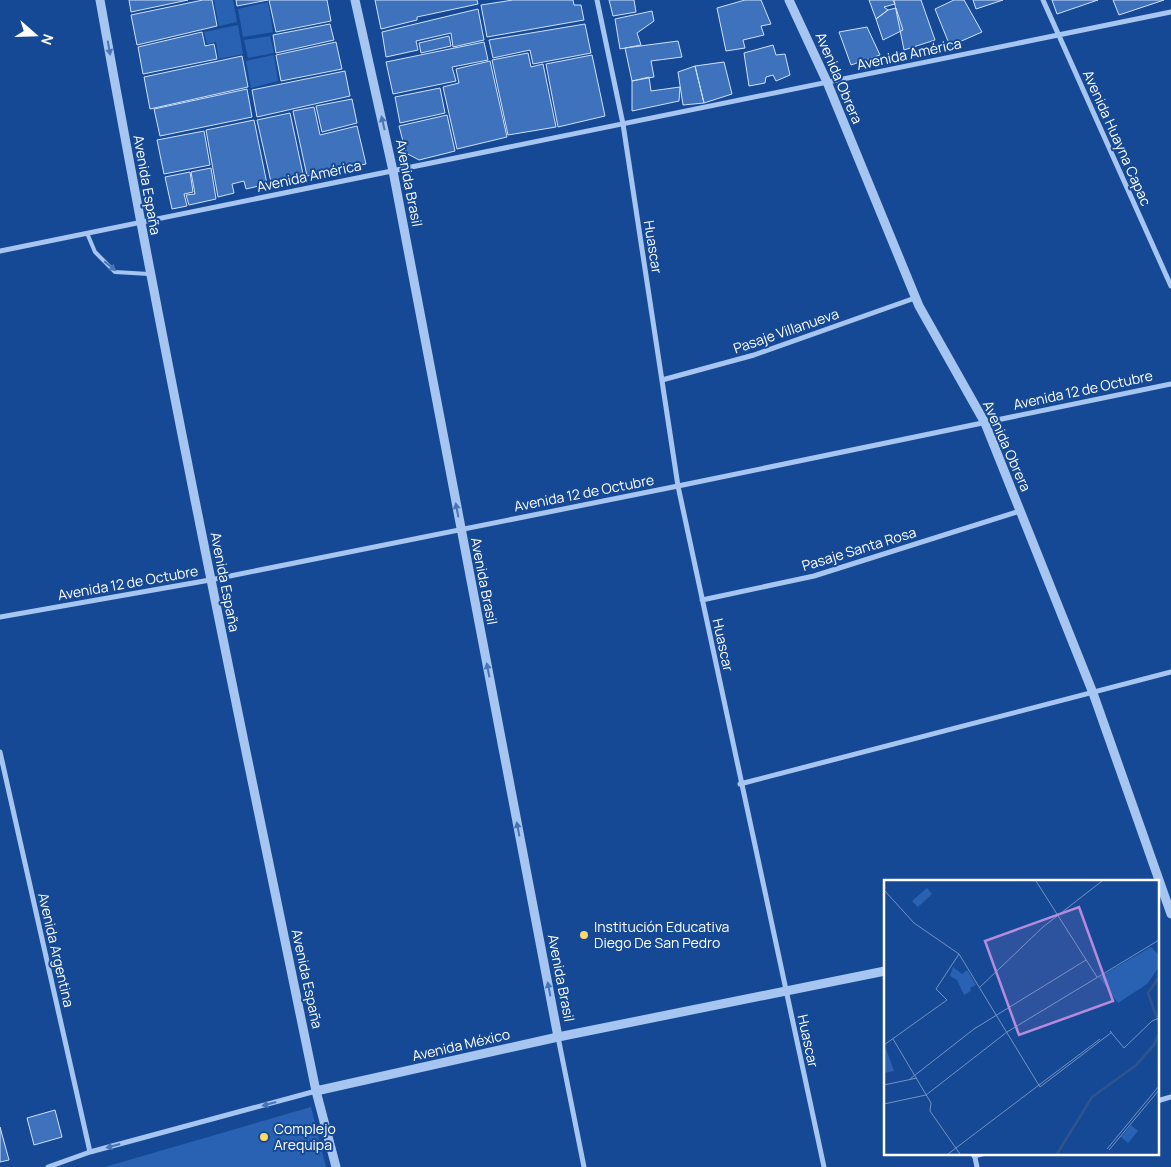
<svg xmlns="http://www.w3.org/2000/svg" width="1171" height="1167" font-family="Manrope,sans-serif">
<rect width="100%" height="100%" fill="#164995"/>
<path fill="#2962b3" d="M214 0H233L237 22 219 26Z
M268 2 273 32 243 37 238 9Z
M238 25 243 54 219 59 216 42 207 44 204 32Z
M270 36 274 53 248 58 244 40Z
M274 55 278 81 251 88 246 61Z
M311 1107 326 1167H105Z"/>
<path fill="#3e72bc" stroke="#cee1fc" d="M129 0H188L131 12Z
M203 0H212L217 26 137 45 131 15Z
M236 0H268L237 6Z
M269 0H327L331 21 276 32Z
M375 0H477L478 4 417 17V20L381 29Z
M513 0H573L574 5H581L584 20 487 37 481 5Z
M609 0H634L636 12 613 16Z
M745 0H761L771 24 761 26 764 35 743 40 745 48 726 51 717 8Z
M869 0H893L895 4 884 7 888 10 876 19Z
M894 0H921L935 40 904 50Z
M954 0H964L982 32 950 46 935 9Z
M973 0H1003L976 9Z
M1052 0H1098L1057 14Z
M1113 0H1164L1119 15Z
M896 8 903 30 883 40 876 19 888 10Z
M478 9 484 40 453 47 451 33 416 41 418 50 386 57 382 32Z
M652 11 654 21 637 33 641 45 620 49 615 19Z
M330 24 334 40 276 53 273 35Z
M585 24 591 53 533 64 530 50 493 58 489 40Z
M867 27 880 55 851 65 839 32Z
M202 32 205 46 214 44 217 59 143 74 138 47Z
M449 36 451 46 421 53 419 43Z
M678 41 682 57 651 61 654 77 632 81 625 48Z
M336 42 342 69 281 81 276 55Z
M484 42 488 60 452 67 456 81 393 94 386 62Z
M773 45 776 55 785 54 790 75 776 81 773 75 766 77 765 83 749 86 744 53Z
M528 53 531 67 543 64 556 127 508 135 492 60Z
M592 55 605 116 558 127 546 64Z
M242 56 248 87 150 109 144 77Z
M490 61 507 137 457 149 443 87 459 83 456 69Z
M724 62 732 94 704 103 695 66Z
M695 66 704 103 683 105 678 72Z
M345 71 350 96 257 117 252 90Z
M649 77 651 91 680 87 679 101 632 111V81Z
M440 88 445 113 400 123 395 97Z
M247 89 252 117 160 136 154 109Z
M352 99 357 123 322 132 316 106Z
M314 107 320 135 357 126 366 164 307 176 293 111Z
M290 113 303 174 271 182 257 120Z
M447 115 455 151 419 160 406 153 399 126Z
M254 120 267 184 246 189 244 181 232 184 234 193 218 197 206 130Z
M204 131 210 165 164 174 157 140Z
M211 168 216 199 189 205 186 195 195 194 191 172Z
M190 172 193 192 184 194 187 206 172 209 165 177Z
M55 1110 62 1137 34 1145 27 1118Z
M0 1127 9 1160 0 1162Z"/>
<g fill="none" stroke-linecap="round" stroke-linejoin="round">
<path stroke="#a6c6f1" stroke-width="4" d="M87 233 95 252 115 272 149 274"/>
<path stroke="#a6c6f1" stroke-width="5" d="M597 0 623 124 678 486 824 1167
M1043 0 1171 286
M0 251 1171 12
M662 380 754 355 915 298
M702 600 814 576 1020 511
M0 617 210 580 678 486 1171 384
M0 752 90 1152
M740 784 1171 672
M558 1037 584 1167
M1157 1101 1171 1097
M974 1153 977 1167
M974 1156 985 1153
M48 1167 90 1152 316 1091"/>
<path stroke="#a6c6f1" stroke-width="9" d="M100 0C165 365 241 728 316 1091L336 1167
M355 0 393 171 558 1037
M789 0 827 82 919 306 985 423 1093 693 1171 914
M316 1091 558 1037 885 971"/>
</g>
<defs><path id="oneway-solid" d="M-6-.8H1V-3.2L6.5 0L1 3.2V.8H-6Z" transform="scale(1.25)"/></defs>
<g fill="#4875b5">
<use href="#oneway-solid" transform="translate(109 48) rotate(80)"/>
<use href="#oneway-solid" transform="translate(383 123) rotate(-103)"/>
<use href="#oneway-solid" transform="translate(110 266) rotate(40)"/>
<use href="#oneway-solid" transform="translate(457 510) rotate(-101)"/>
<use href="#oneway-solid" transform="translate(488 670) rotate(-101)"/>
<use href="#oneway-solid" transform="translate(518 829) rotate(-101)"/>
<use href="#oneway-solid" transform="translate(549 989) rotate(-101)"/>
<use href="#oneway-solid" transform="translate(269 1104) rotate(165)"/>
<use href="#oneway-solid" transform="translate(113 1146) rotate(165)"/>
</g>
<g fill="#ffd866" stroke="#164995" stroke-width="2">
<circle cx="584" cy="935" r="5"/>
<circle cx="264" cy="1137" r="5"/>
</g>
<g text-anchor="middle" stroke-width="4" stroke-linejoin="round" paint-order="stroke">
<g font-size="14" fill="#fff" stroke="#164995">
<text transform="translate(909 54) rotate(-12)" y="5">Avenida América</text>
<text transform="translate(839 78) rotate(67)" y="5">Avenida Obrera</text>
<text transform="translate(1117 138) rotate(66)" y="5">Avenida Huayna Capac</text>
<text transform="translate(309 176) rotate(-12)" y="5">Avenida América</text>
<text transform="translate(409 183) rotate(79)" y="5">Avenida Brasil</text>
<text transform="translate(147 185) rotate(80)" y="5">Avenida España</text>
<text transform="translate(653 247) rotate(81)" y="5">Huascar</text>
<text transform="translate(786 331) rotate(-19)" y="5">Pasaje Villanueva</text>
<text transform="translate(1083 390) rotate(-12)" y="5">Avenida 12 de Octubre</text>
<text transform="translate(1007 446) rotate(66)" y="5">Avenida Obrera</text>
<text transform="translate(584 493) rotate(-11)" y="5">Avenida 12 de Octubre</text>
<text transform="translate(859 549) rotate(-17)" y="5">Pasaje Santa Rosa</text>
<text transform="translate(484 581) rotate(79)" y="5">Avenida Brasil</text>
<text transform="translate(225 582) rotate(79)" y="5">Avenida España</text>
<text transform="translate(128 583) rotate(-10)" y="5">Avenida 12 de Octubre</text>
<text transform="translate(723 645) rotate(78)" y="5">Huascar</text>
<text transform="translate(56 950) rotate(77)" y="5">Avenida Argentina</text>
<text transform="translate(561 978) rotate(79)" y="5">Avenida Brasil</text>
<text transform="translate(307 979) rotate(78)" y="5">Avenida España</text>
<text transform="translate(808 1041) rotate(78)" y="5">Huascar</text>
<text transform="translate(461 1045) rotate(-13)" y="5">Avenida México</text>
</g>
<g font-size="14" fill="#fff" stroke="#164995" text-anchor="start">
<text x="594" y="932">Institución Educativa<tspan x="594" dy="16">Diego De San Pedro</tspan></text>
<text x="274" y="1134">Complejo<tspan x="274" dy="16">Arequipa</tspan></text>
</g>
</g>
<g transform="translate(884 880)">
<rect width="275" height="275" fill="#164995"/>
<path d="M43 8 48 14 34 27 28 21ZM267 67 275 75V87L263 104 234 123 215 97ZM69 87 78 94 83 90 92 105 86 108 87 111 80 115 73 100 66 96ZM1 166 10 191 0 193V167ZM247 245 254 251 244 263 237 257Z" fill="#2962b3"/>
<path fill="none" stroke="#2f548c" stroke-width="2.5" d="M275 97 264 113 275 144M173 274 208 217 251 186 270 165 275 153"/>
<path fill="none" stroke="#7392bf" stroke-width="1" d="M152 1 213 97M0 10 30 43 75 74 156 207 228 152M95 108 159 47 218 1M226 151 240 168 268 141 275 138M9 159 47 223 46 231 76 274M0 165 63 120 52 109 75 74M26 199 90 149 202 80M0 205 33 198M155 205 216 159M0 224 42 215 123 152 275 60M223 269 275 206M225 270 275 210M64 274 155 205"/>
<path fill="#b68bdc" fill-opacity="0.15" stroke="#b68bdc" stroke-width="2.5" d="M195 27 229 121 135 155 101 61Z"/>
<rect width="275" height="275" fill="none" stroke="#fff" stroke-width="2.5"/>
</g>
<g transform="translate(35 35) rotate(110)" stroke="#164995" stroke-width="4" paint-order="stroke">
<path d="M0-4L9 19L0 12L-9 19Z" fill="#ffffff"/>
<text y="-8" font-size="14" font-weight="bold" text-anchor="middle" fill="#ffffff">N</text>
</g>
</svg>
